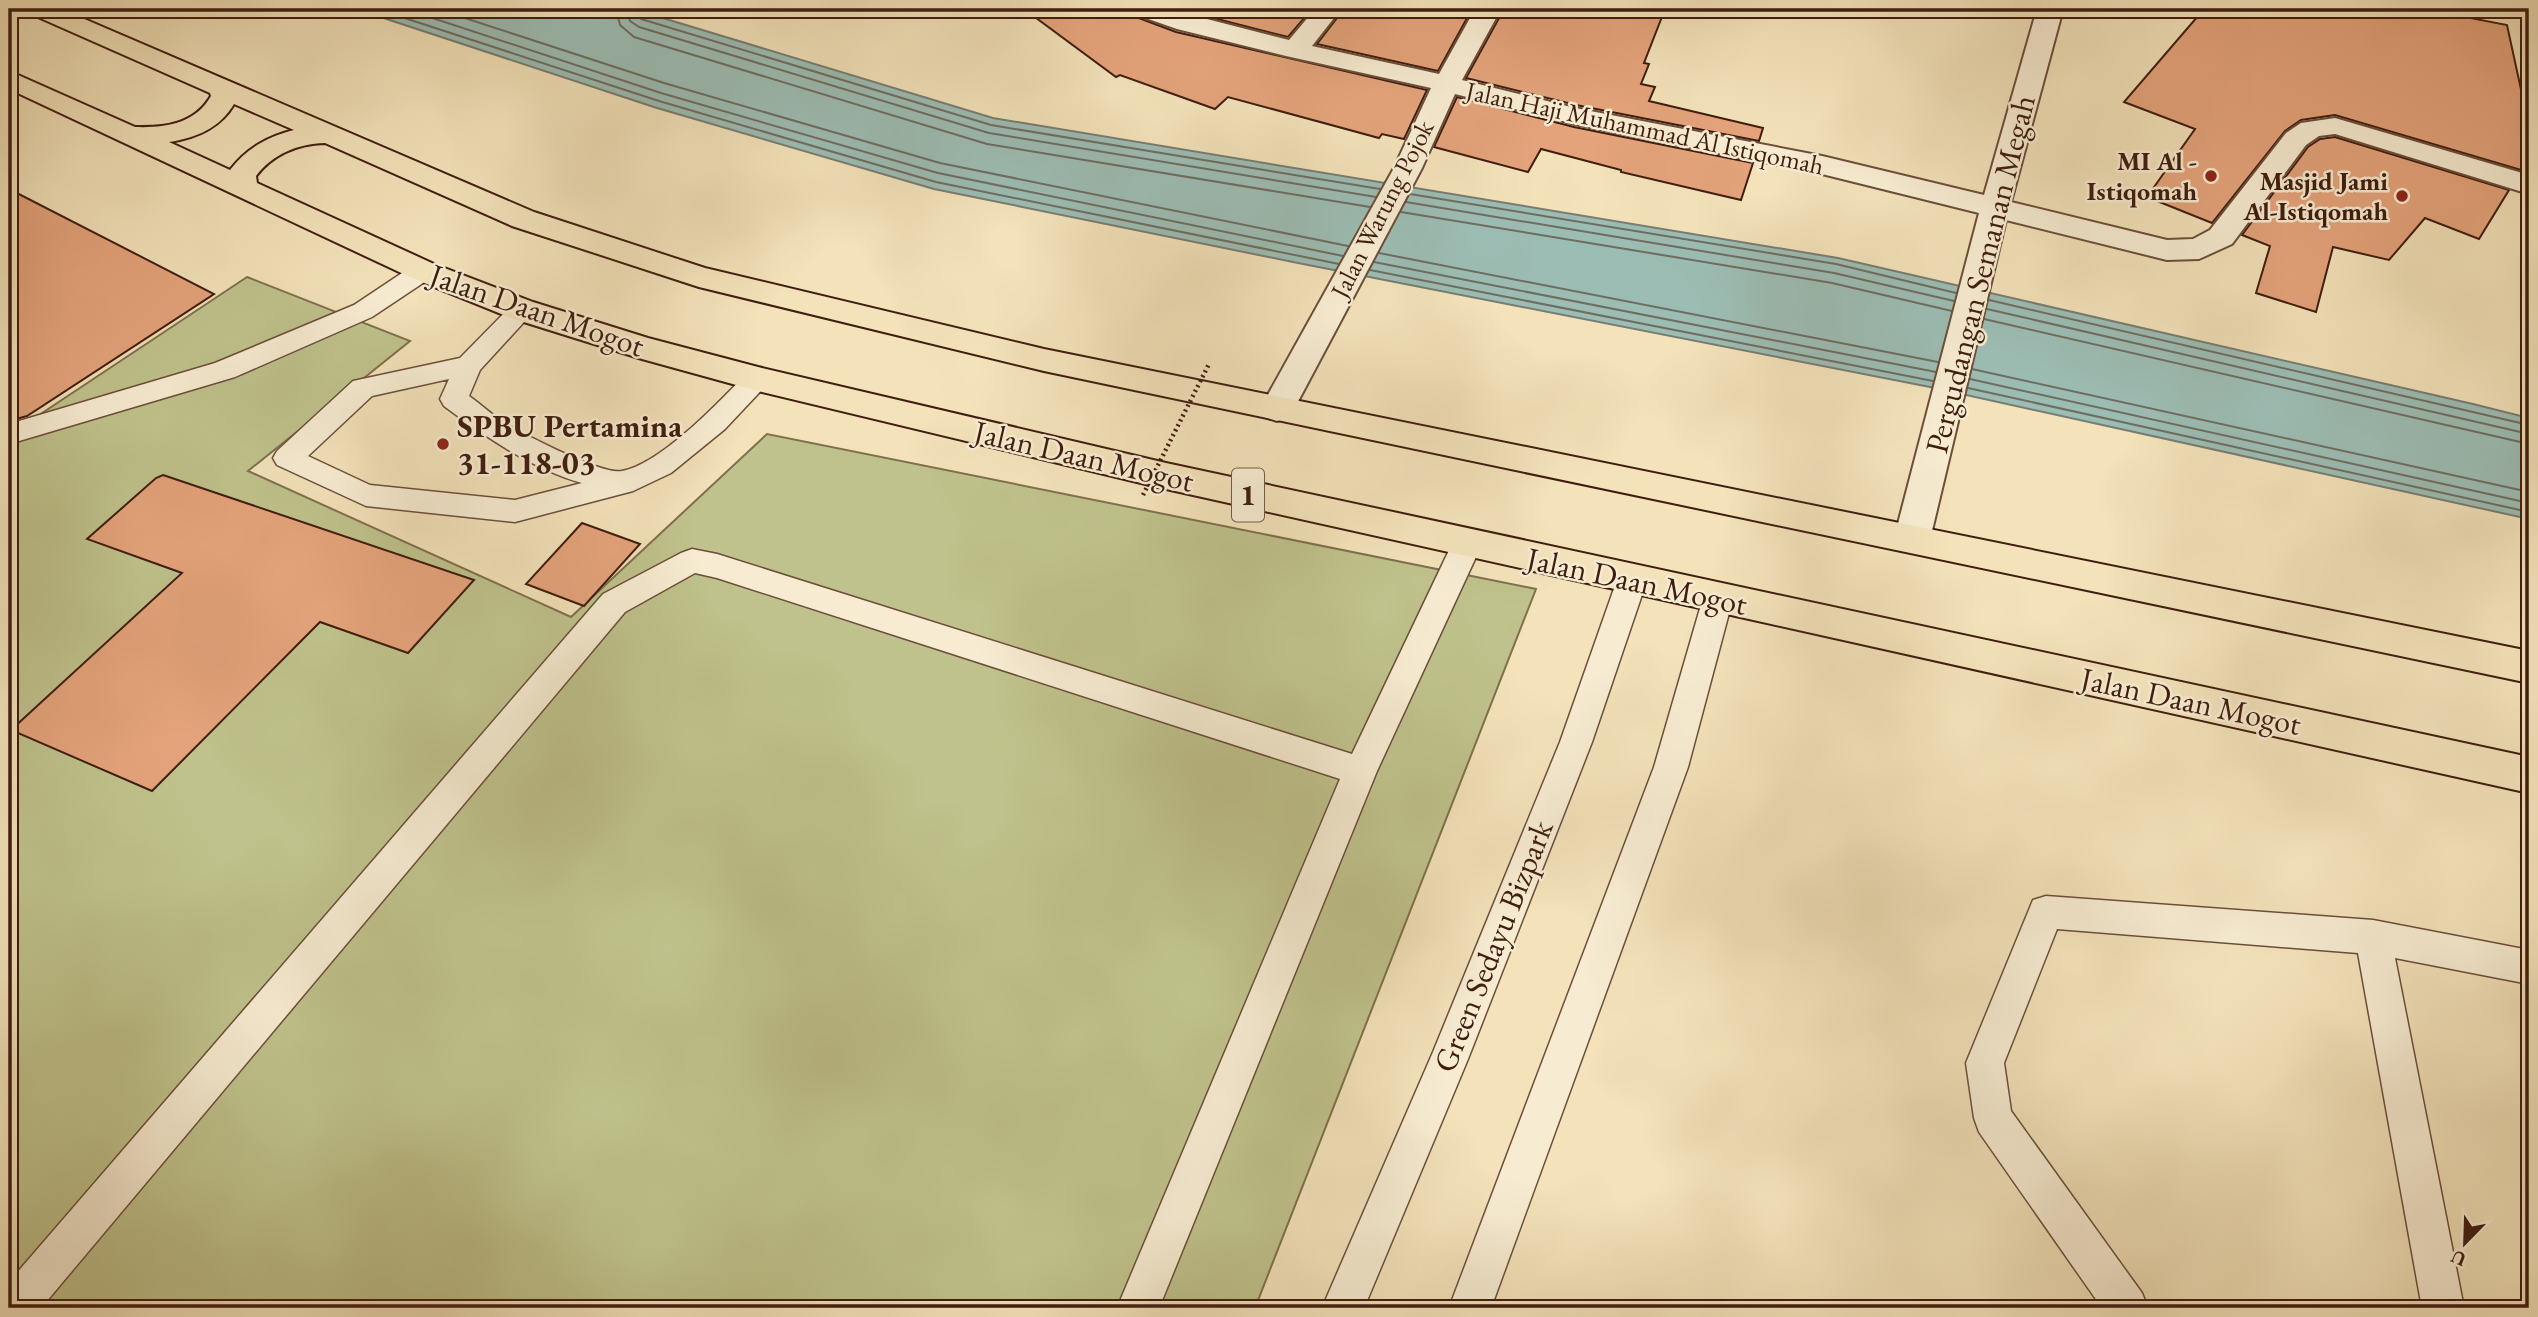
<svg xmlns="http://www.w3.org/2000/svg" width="2538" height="1317" font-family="'EB Garamond',serif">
<rect width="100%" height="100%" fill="#f3e2ba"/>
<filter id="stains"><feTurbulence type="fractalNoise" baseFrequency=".00286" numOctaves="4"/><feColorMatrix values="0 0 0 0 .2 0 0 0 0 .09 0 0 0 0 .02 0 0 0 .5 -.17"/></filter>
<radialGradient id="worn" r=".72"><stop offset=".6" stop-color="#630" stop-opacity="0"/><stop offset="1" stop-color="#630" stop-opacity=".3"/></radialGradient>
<path fill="#bfc28c" stroke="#7f704e" stroke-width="2" d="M247 277 410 341 248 471 571 617 767 434 1536 589 1255 1308H9V435Z"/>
<path fill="#9cbdb4" stroke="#777d72" stroke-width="2" d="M356 9H633L993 118 1838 258 2473 404 2529 418V519L1930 387 1293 262 934 189 657 108Z"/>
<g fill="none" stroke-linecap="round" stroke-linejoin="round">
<path stroke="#6e6d62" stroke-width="2" d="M377 9 659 101 936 182 1339 264
M405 9 661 93 938 173 1343 256
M437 9 664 83 940 163 1348 246
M616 9 620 25 634 37 987 144 1370 207
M627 9 630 21 639 27 989 133 1376 197
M636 9 641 19 991 125 1380 189
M1410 194 1836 264 1956 293
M1406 202 1834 273 1954 301
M1401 212 1832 283 1952 311
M1379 253 1938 362
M1374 262 1936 372
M1370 270 1933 381
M1989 300 2529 425
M1987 309 2529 434
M1984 319 2529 444
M1972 369 2529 492
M1970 379 2529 503
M1968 388 2529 512"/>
</g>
<path fill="#e4a37b" stroke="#3f1d0f" stroke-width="2" d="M1024 9H1127L1133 16 1176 32 1427 90 1404 139 1382 134 1379 138 1228 97 1215 109 1120 75 1116 77Z
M1178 9H1312L1288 37Z
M1344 9H1472L1438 71 1317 44Z
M1504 9H1665L1644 63 1649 64 1641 84 1655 87 1649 101 1763 128 1759 141 1576 105 1466 78Z
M2204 9H2424L2507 25 2522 94 2528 159 2521 170 2335 115 2301 120 2285 131 2212 223 2147 197 2195 129 2124 102Z
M1457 97 1574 127 1753 163 1741 200 1621 172V170L1541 149 1528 172 1434 147Z
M2335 137 2509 190 2479 239 2425 218 2389 260 2333 247 2316 312 2256 293 2270 246 2242 235 2308 147 2320 139Z
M9 189 214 294 27 416 9 421Z
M163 475 474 580 408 653 320 622 152 791 11 730 182 573 87 539 156 478Z
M582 523 640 544 584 606 526 584Z"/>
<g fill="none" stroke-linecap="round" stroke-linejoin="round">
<defs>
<path id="lane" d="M423 263 432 265 436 271 432 277 372 317 235 377 9 444V424L215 363 354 305 414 265Z
M522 301 531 304 535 310 480 370 469 396C482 405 494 417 508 425 528 436 602 475 622 471 661 464 720 401 748 372L758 370 768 372 772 379 725 429 671 473 633 491 515 522 366 506 277 465 273 458 277 451 353 381 460 358 513 304ZM449 379 440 399 444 406C486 437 532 469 582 483L515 500 370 485 308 456 372 396Z
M1467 533 1477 536 1482 544 1377 771 1159 1308H1117L1340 779 717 578 695 573 625 612 41 1308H9V1282L603 594 681 553 692 549 717 554 1352 754 1452 544 1457 536Z
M1632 568 1643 572 1647 580 1592 742 1468 1059 1364 1308H1322L1433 1052 1560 742 1617 580 1621 572Z
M1718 586 1729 589 1733 598 1688 767 1491 1308H1449L1654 767 1703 598 1707 589Z
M2046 896 2373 920 2529 950V984L2395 958 2464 1308H2422L2358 953 2057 929 2004 1063 2011 1111 2142 1293 2148 1308H2102L1979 1132 1974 1118 1966 1063 2033 900Z"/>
<path id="street" d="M1130 9H1168L1289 40 1315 9H1341L1312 46 1439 74 1475 9H1501L1462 80 1575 108 1822 156 1984 195 2037 9H2063L2011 202 2167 240 2193 239 2210 230 2286 133 2301 123 2335 118 2529 175V194L2335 134 2319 136 2306 145 2232 244 2199 259 2167 260 2006 220 1930 539 1925 549 1912 553 1899 549 1894 539 1979 213 1822 174 1575 124 1455 94 1422 168 1294 409 1289 417 1277 421 1265 417 1260 409 1394 168 1431 88 1286 56 1177 29 1134 14Z"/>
<path id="highway" d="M27 9H61L534 212 705 268 1044 349 2529 651V683L1044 371 699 287 512 226 325 143C297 144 273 154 256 176L257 183 434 264 533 302 648 338 758 367 1166 463 2529 757V793L1166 489 758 391 642 359 511 318 412 278 9 89V71L135 127C165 128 195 124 211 96L210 93 31 14ZM234 104 294 130C267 137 247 148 230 170L169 142C196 138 220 128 234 104Z"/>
</defs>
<use href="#lane" stroke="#6c4e3a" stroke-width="3"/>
<use href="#street" stroke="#6c4e3a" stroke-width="4"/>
<use href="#highway" stroke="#3f1d0f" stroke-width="4"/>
<use href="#lane" fill="#f7ecd2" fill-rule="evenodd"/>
<use href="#street" fill="#f7ecd2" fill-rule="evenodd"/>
<use href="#highway" fill="#f3e2ba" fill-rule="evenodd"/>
<path stroke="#3f1d0f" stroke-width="4.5" stroke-dasharray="2 3.5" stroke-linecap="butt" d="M1143 495 1209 364"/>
</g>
<g fill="#8f2418" stroke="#f7ecd2" stroke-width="2.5">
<circle cx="2211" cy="176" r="7"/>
<circle cx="2402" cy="196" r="7"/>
<circle cx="443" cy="444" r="7"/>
</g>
<g text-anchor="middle" stroke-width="5" stroke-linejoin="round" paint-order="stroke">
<g font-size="26" fill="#3f1d0f" stroke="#f7ecd2">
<text transform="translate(1645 128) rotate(12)" y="9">Jalan Haji Muhammad Al Istiqomah</text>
<text transform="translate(1382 209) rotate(-63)" y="9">Jalan Warung Pojok</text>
</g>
<g font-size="26" font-weight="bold" fill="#3f1d0f" stroke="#f7ecd2" text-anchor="end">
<text x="2197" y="170">MI Al -<tspan x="2197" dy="30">Istiqomah</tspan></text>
<text x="2388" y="190">Masjid Jami<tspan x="2388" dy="30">Al-Istiqomah</tspan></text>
</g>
<rect fill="#f7ecd2" stroke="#765b4a" stroke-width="2" x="1232" y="468.5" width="32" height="53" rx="5"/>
<g font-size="30" font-weight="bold" fill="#3f1d0f">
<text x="1248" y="505">1</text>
</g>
<g font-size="32" fill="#3f1d0f" stroke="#f7ecd2">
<text transform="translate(1980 274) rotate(-76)" y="11">Pergudangan Semanan Megah</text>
<text transform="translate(537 310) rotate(19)" y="11">Jalan Daan Mogot</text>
<text transform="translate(1084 456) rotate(13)" y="11">Jalan Daan Mogot</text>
<text transform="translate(1637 581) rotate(12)" y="11">Jalan Daan Mogot</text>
<text transform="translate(2191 701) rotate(12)" y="11">Jalan Daan Mogot</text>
<text transform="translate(1493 946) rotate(-68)" y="11">Green Sedayu Bizpark</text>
</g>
<g font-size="32" font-weight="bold" fill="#3f1d0f" stroke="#f7ecd2" text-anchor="start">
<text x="457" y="437">SPBU Pertamina<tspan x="457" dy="37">31-118-03</tspan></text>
</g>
</g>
<rect width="2538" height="1317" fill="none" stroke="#f3e2ba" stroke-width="35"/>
<rect x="10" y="10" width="2517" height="1296" fill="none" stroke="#3f1d0f" stroke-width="3.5"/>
<rect x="18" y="18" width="2503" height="1282" fill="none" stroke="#3f1d0f" stroke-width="2"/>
<g transform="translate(2465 1243) rotate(203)" stroke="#f7ecd2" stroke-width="5" paint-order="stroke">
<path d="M0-5L12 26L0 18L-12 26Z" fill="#3f1d0f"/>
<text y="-10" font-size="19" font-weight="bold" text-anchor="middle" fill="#3f1d0f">U</text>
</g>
<rect width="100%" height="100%" filter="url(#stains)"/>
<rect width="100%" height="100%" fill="url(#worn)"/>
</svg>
